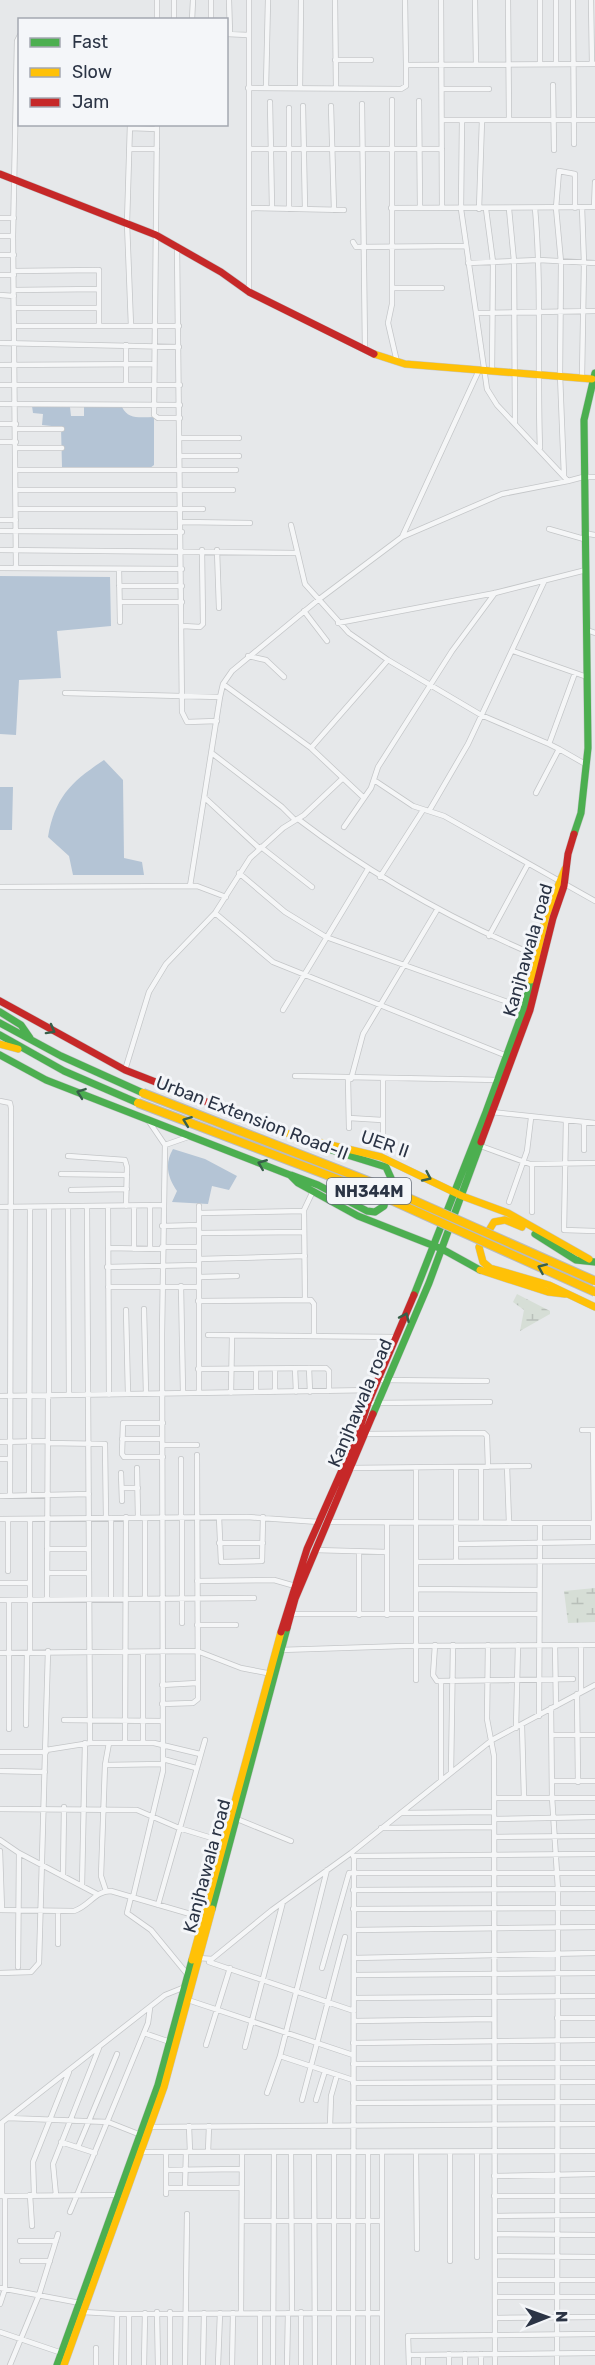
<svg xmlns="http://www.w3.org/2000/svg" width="595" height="2365" font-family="Rubik,sans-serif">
<defs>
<pattern id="wetland-marsh" width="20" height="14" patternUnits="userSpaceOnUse" patternTransform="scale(1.5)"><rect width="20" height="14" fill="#d6ded6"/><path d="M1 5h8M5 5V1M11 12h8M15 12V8" fill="none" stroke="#b8bfb9"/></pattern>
</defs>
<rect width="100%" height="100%" fill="#e6e8ea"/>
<path fill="url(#wetland-marsh)" d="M517 1294 550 1311V1314L520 1331 524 1310 513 1302Z
M595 1588V1622L568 1623 564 1591Z"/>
<path fill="#b4c4d5" d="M32 406 70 407 71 416H84V407H122C128 420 141 417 154 417V465L150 468 62 467 61 427 42 425 43 414 33 413Z
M0 576 110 577 111 626 57 631 61 678 19 680 16 735 0 734Z
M104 760 123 780 124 858 142 862 144 875H73L69 856 48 837C55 797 71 782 104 760Z
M0 787H13L12 830H0Z
M173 1149 205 1159 237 1176 229 1190 212 1186 208 1204 172 1202 177 1191C168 1178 164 1164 173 1149Z"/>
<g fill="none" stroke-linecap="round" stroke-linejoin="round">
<defs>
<path id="street" d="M157 0V20
M174 0V20
M211 0V20
M229 0 230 34
M249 0V292
M335 0 336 88
M405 0 406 65 595 64
M441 0 442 208
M475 0 476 65
M508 0 509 120
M540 0V64
M573 0 574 144
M591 0 592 64
M192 20 193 0
M227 34 248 35
M335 60H371
M556 64V0
M553 85 554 150
M266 87 268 0
M248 88 401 89 406 86V65
M300 88 301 0
M442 89H489
M392 100V304L388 323 397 362
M419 101 420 208
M270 102 272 208
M362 104 365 349
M303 106 305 209
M331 106 334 210
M289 108V209
M442 120H595
M462 120 461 209 487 389 497 405 568 481 583 477H595
M130 124 127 223 131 326
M157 124 154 415 158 418H180
M130 128 157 129
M130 149H157
M249 149H442
M594 207 595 182
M249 208 344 210
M391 208 595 207
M535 208C542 288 537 368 540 448
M479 209 482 120
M486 209 493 262 492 371
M509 209 514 261 515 422
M0 218H14
M0 236H13
M353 242 356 247 465 246
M177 246 182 712 187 722 217 721
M0 255H14
M468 263 539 260 595 263
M14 271 99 270V326
M0 275H14
M392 288H442
M14 290 99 289
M0 295 14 296
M14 308H99
M476 313 595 311
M14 326H179
M0 343 179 347
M126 345V385
M0 365 154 364
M582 377 584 263 582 207
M0 385H180
M0 404 180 405
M0 424H16
M16 429H62
M180 438H239
M0 442H16
M16 448H62
M180 456H239
M16 470H236
M564 476 560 375 561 262 556 208 559 171 575 174V208
M16 490H233
M16 509H203
M0 520H16
M182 522 250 523
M291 525 305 584 349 633 388 660 481 715 549 744 575 673
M549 529 584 539
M0 531 182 532
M584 533 595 535
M402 537 479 370
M0 550 296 553
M217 550 219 608
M0 568 182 569
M16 568 13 236 17 41 20 35
M119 569 120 622
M119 586H182
M120 602H182
M304 611 327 641
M338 623 495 593 586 570
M183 626 200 627 203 624 202 550
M587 630 595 633
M513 651 587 677
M248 656 266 660 284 677
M223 684 311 748 364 798
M65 693 220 697
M311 748 388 660
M559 749 587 765
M213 754 282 807 295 820
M374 780 413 806 444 816 595 901
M536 793 559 749 549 744
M205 798 260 849
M429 811 468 744 544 582
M298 819C374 877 454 921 542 958
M344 827 371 788 378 767 452 651 495 593
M261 847 312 887
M239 873 285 912 326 937 527 1009
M380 877 423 810
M190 886 220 697 223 684 232 671 318 600 402 537 502 494 568 481
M0 887 197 886 226 897
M215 913 273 962 507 1056
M489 936 528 864
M283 1010 368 869
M125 1070 149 992 166 964 215 913 250 858 283 828 304 815 343 778
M295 1076 499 1080
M348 1079 349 1128
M351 1079 363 1034 437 910
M0 1101 10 1103 11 1108 10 1495
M492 1112 595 1123
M349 1118 382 1120
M566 1120 564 1230 595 1231
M584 1122V1150
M383 1140V1078
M165 1145 188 1137
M478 1145 530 1164 595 1163
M68 1156 125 1160 127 1167 126 1206
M532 1164V1212
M61 1174 127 1175
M71 1190 127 1189
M509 1202 527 1151 531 1118
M68 1206 69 1395
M87 1206 90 1743
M108 1206 109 1395
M134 1206V1249
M199 1206V1393
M0 1207 163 1205
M199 1213 304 1211
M162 1226 199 1225
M199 1233 304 1232
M162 1247H199
M108 1248 162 1249
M150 1249V1205
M199 1259 305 1256
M107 1267 199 1265
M199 1277 237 1276
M181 1286 183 1393
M108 1287H199
M305 1300 304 1210 313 1191
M198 1301 311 1300 314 1304V1335
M144 1309 146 1394
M126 1310 128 1394
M208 1335 396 1337
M295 1368 296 1392
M309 1368 310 1392
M198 1369 326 1368 329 1371V1391
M379 1380 487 1381
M256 1392V1369
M275 1392V1369
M231 1393 232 1336
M49 1395V1207
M0 1396 374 1390
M368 1403 490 1402
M163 1423H123L122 1454 124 1457H163
M582 1430H595
M593 1430 594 1523
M364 1434 484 1433 487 1436 488 1467
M122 1439H162
M0 1442 48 1441
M48 1443 105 1444 106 1518
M163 1445H197
M0 1459H9
M507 1466 509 1523
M456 1467V1562
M481 1467V1523
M137 1468 138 1517
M349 1468 529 1466
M121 1473 122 1501
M122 1488H138
M29 1495 30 1207
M0 1496 89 1494
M181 1517V1459
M182 1517V1623
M219 1517 221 1562 262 1561 263 1517
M0 1519 247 1517 319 1522
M328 1522 595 1523
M593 1542V1523
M219 1543H263
M456 1544 595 1542
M47 1549H89
M315 1550 387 1552
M417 1562 595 1561
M8 1571V1519
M47 1573H89
M197 1581 274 1580 295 1586
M0 1583H29
M417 1589 539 1590
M47 1599 48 1395
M111 1599V1518
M145 1599V1518
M0 1600 254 1598
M9 1600V1729
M290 1614H539
M359 1615V1553
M387 1615V1523
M197 1625H236
M435 1645 433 1675 437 1681 573 1679
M488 1645 487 1719 494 1756 495 2365
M555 1645 556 1706
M581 1645V1691
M280 1650 404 1646 595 1645
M0 1653 197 1651 241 1668 272 1674
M30 1653V1519
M416 1680V1468
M441 1682V1780
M162 1685 197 1683
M577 1694 578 1782
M162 1704 193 1703 198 1699 197 1455
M551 1708 552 1797 558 1889 557 2365
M539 1716 540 1523
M64 1720 162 1721
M26 1725 27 1653
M522 1726 524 1798
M516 1728 518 1645
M552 1735H595
M143 1742V1652
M125 1743 126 1517
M46 1750 90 1743H154L200 1754
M0 1752H46
M163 1759 196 1768
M105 1765 163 1764
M0 1771 45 1772
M451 1772 453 1645
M553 1781H595
M494 1798H595
M0 1809 137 1810 179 1828 225 1842
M401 1813 494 1812
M237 1819 291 1841
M494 1819 595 1817
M381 1828 494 1827
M494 1837 595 1836
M0 1840 19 1853 97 1894
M0 1851 2 1910
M353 1856 595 1854
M63 1875 64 1807
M82 1886 85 1743
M353 1890 595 1889
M106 1891 101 1876 105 1765 109 1743
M131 1897 127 1913 151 1930 188 1975
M133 1897 163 1771 162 1334 165 1145 148 1120
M158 1905 205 1740
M353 1909 595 1908
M0 1910 74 1911C90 1906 94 1891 111 1891L204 1918
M354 1930 595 1927
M58 1944V1911
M199 1958 212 1959 272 1910 351 1853 492 1740 595 1685
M354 1958 595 1953
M209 1962 354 2011
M18 1967 19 1853
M322 1968 349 1873H595
M0 1973 31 1972 39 1963 48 1651
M354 1975 595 1973
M354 1998 595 1996
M185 1999 353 2055
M557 2018H595
M354 2021 494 2019
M144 2033 170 2042
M353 2043 595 2040
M206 2045 230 1968
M245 2047 283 1902
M280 2056 353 2080
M353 2064 595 2063
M353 2083 595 2082
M267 2093 280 2056 327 1870
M302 2100 345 1937
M316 2100 325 2071
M353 2103 595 2102
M8 2118 108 2122 141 2135
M2 2123V2196
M0 2124 165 1995 185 1987
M330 2125 331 2096 337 2075
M189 2126 190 2152
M148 2127 595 2124
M61 2142 95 2153
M78 2147 117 2054
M141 2152 595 2151
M208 2152 209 2126
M291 2152 292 2312
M314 2152 315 2365
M334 2152V2365
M450 2152V2261
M477 2152V2257
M416 2153 417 2249
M166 2170 241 2169
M494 2176 595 2174
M166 2188H241
M185 2188 186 2152
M166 2194V2152
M30 2195 32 2226
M34 2195 33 2162 69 2072
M56 2195 53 2164 99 2048
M0 2196 120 2195
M494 2196H595
M70 2212 148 2023 150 2008
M495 2216 595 2215
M242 2221H382
M495 2234 595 2235
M20 2241H56
M495 2256 595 2257
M22 2261H50
M495 2280H595
M0 2288 80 2303
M495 2297H595
M0 2304 5 2289V2196
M83 2312 117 2314 381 2313
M157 2312 158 2365
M241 2313 242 2152
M260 2313V2365
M129 2314V2365
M495 2318 595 2317
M0 2332 62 2353
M449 2354V2365
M465 2354V2365
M481 2354V2365
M409 2355 595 2353
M10 2365 39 2295 58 2234
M96 2365V2348
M116 2365 117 2314
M144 2365 145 2313
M170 2365V2312
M185 2365 187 2214
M203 2365 204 2313
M218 2365 220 2313
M232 2365 233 2313
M273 2365 274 2152
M287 2365 288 2313
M301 2365V2312
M353 2365 354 1856
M368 2365V2152
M382 2365V2152
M409 2365 408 2336 595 2334
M423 2365V2355"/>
<path id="fast" d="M574 834 581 813 588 748 584 420 595 373
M0 1012 21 1025 30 1038
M0 1023 61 1056 143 1093
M0 1035 64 1071 138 1103
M0 1055 46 1080 290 1175 298 1183 358 1216 442 1249 480 1270
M291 1175 318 1185 367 1211 375 1212 384 1206 391 1178 386 1167 312 1144
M535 1234 576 1260 595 1262
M414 1295 486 1112 524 1008 531 980
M373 1414 429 1283 481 1142
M212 1909 287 1628
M57 2365 158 2085 192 1960"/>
<path id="slow" d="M374 354 405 364 592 379
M531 980 546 916 565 869
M0 1044 18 1049
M227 1110 297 1137 381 1157 462 1196 508 1213 589 1259
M522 1227 505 1220 494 1222 479 1247 483 1262 490 1268 549 1285 595 1307
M480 1270 548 1292 565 1294
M192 1960 281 1632
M64 2365 164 2087 212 1909"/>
<path id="jam" d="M0 174 156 235 221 272 249 292 374 354
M0 1001 125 1070 227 1110
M481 1142 530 1010 553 918 564 886 568 854 574 834
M287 1628 295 1599 373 1414
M281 1632 307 1549 358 1434 368 1403 414 1295"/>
</defs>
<use href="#street" stroke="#c4c6c8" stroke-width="6"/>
<use href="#fast" stroke="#c4c6c8" stroke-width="8"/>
<use href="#slow" stroke="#c4c6c8" stroke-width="8"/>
<use href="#jam" stroke="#c4c6c8" stroke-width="8"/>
<use href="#street" stroke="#f5f6f7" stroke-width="4.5"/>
<use href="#fast" stroke="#4caf50" stroke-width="7"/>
<use href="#slow" stroke="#ffc107" stroke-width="7"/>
<use href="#jam" stroke="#c62828" stroke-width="7"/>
<defs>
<path id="slow-bridge" d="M143 1093 386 1188 595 1281
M138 1103 382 1196 595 1292"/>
</defs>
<use href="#slow-bridge" stroke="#b8bbbf" stroke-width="10" stroke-linecap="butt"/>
<use href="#slow-bridge" stroke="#ffc107" stroke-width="8"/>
</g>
<defs><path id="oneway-chevron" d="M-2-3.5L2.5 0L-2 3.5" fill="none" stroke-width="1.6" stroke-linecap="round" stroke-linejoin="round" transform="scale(1.5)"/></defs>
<g stroke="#375f49">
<use href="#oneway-chevron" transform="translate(51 1030) rotate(29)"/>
<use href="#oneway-chevron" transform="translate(81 1093) rotate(-160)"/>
<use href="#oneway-chevron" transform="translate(187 1121) rotate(-159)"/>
<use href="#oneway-chevron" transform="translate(262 1164) rotate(-158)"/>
<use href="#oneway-chevron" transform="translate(427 1177) rotate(25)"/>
<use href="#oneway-chevron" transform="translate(542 1268) rotate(-156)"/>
<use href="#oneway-chevron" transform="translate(405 1317) rotate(-66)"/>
</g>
<g text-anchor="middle" stroke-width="6" stroke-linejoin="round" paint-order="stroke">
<rect fill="#f4f6f9" stroke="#676e7b" stroke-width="1.5" x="327" y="1178" width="84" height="26" rx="4.5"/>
<g font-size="16" font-weight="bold" fill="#2b3445">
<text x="369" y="1197">NH344M</text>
</g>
<g font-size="18" fill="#2b3445" stroke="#f4f6f9">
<text transform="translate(528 950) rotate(-74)" y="6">Kanjhawala road</text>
<text transform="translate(252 1118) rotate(21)" y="6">Urban Extension Road-II</text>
<text transform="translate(385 1144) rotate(19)" y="6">UER II</text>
<text transform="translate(360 1403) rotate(-67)" y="6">Kanjhawala road</text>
<text transform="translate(207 1866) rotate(-75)" y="6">Kanjhawala road</text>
</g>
</g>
<rect x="18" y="18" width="210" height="108" fill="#f4f6f9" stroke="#a4a8b1" stroke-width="1.5"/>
<rect x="30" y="38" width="30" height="9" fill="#4caf50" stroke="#a4a8b1" stroke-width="1.5"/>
<text x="72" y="48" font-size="18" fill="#2b3445">Fast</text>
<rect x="30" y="68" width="30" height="9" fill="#ffc107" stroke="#a4a8b1" stroke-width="1.5"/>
<text x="72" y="78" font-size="18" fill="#2b3445">Slow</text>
<rect x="30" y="98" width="30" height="9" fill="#c62828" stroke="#a4a8b1" stroke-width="1.5"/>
<text x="72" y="108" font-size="18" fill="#2b3445">Jam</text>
<g transform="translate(547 2317) rotate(89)" stroke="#f4f6f9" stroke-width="4.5" paint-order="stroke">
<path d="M0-4.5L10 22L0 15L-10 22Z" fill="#2b3445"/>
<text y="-9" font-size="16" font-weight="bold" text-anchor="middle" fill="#2b3445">N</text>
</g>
</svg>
